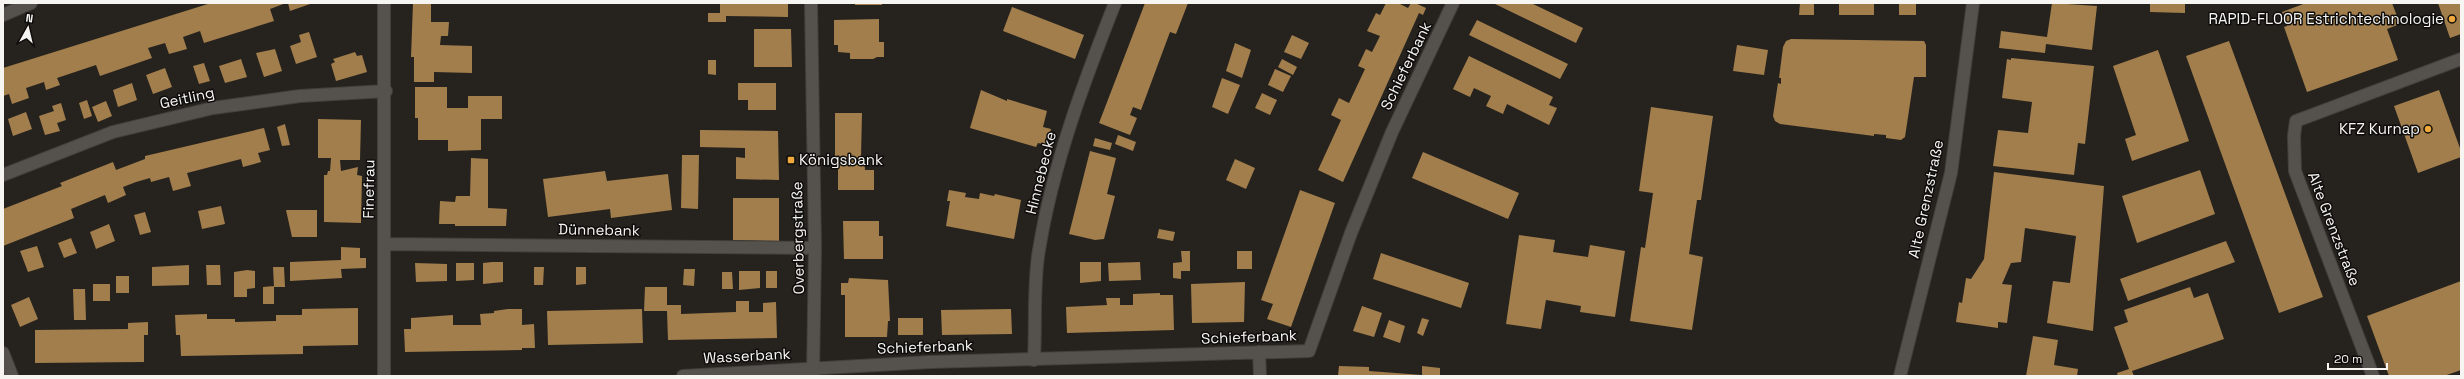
<svg xmlns="http://www.w3.org/2000/svg" width="2464" height="379" font-family="'Space Grotesk',sans-serif">
<rect width="100%" height="100%" fill="#26231f"/>
<path fill="#a27e4c" d="M211 3H286L270 9 274 21 204 43 200 31 183 37 187 49 169 54 165 43 148 48 152 58 100 76 96 65 57 78 60 85 46 90 44 82 26 88 29 98 12 104 9 94 3 96V68Z
M288 3H313L290 11Z
M413 3H431V22H449L448 36H441L440 45 472 46V73L434 72V82H414V57H411Z
M720 3H788V17L726 16V22H708V13H720Z
M855 3H882V5H855Z
M1145 3H1188L1176 34 1170 32 1141 110 1133 107 1130 115 1137 118 1130 135 1099 123Z
M1386 3H1398L1408 8 1411 3H1415L1426 8 1423 15 1419 13 1343 182 1318 170 1341 120 1331 115 1339 98 1349 103 1365 69 1358 66 1366 49 1372 52 1380 36 1367 31 1376 13 1380 15Z
M1493 3H1531L1583 28 1576 43Z
M1800 3H1814V15H1799Z
M1839 3H1874V15H1839Z
M1899 3H1916V15H1899Z
M2052 3 2097 6 2092 50 2046 44 2045 53 1999 48 2001 31 2047 37Z
M2150 3H2185V13L2150 12Z
M2306 3H2392L2400 24 2387 29 2398 60 2307 92 2284 27 2287 26 2282 12Z
M2438 3H2461V34L2450 38Z
M1012 7 1084 35 1075 59 1003 31Z
M879 19V42H884V57H877L873 59H850V53L838 52V45H834V20Z
M1477 20 1568 64 1560 79 1469 35Z
M754 29H791L792 67H754Z
M309 32 317 57 296 64 290 46 301 42 299 35Z
M1292 35 1309 43 1301 59 1284 52Z
M1791 39 1924 41 1926 45V77H1914L1905 137 1901 140 1886 138V135L1874 134V136L1780 124 1775 121 1773 116 1778 83 1781 84V78H1779L1783 47 1786 41Z
M2229 41 2323 297 2279 313 2186 56Z
M1235 43 1251 50 1242 78 1226 71Z
M1737 45 1768 50 1764 75 1733 71Z
M275 49 282 71 264 77 256 53Z
M2158 50 2189 141 2132 161 2125 139 2136 135 2113 66Z
M355 52 357 56 362 55 367 72 336 81 331 64 335 62 333 59Z
M1469 56 1553 97 1549 105 1557 108 1549 125 1507 104 1503 114 1486 106 1491 96 1474 88 1470 97 1453 89Z
M2011 58 2094 66 2085 144 2078 143 2074 175 1993 166 1998 130 2028 133 2032 102 2002 98 2007 59 2011 60Z
M241 59 247 77 225 83 219 66Z
M1282 59 1297 67 1293 75 1278 67Z
M708 60H716V75L708 74Z
M204 63 210 81 199 84 193 66Z
M165 68 172 87 153 94 146 75Z
M1275 69 1291 76 1283 92 1268 85Z
M1222 78 1240 85 1228 114 1212 107Z
M132 83 137 100 118 107 113 90Z
M738 83H776V110H748V100H738Z
M415 87H447V108H468V96H502V119H481V150L448 151V140H418V118H415Z
M981 90 1007 101V99L1047 111 1043 127 1051 129 1047 145 1038 143 1036 147 970 128Z
M2439 90 2461 151V157L2418 173 2394 106Z
M1262 93 1277 100 1270 115 1255 108Z
M87 100 92 116 84 119 79 103Z
M106 101 112 116 98 122 92 107Z
M61 103 66 120 57 123 60 131 45 135 39 116 54 111 52 106Z
M1651 107 1713 116 1701 200H1697L1689 254 1703 257 1692 330 1630 321 1641 247 1645 248 1653 193 1639 191Z
M26 112 32 129 13 136 8 119Z
M835 113H862L861 157 864 156 865 170H874V190H838V156H835Z
M318 119 361 120 360 160H340L341 171 358 167 357 175 362 176 361 223 324 222V175H327L328 171H330L331 158H318Z
M285 124 290 145 282 146 277 127Z
M264 128 270 150 258 153 261 162 243 167 241 159 187 173 191 186 173 191 169 177 151 182 150 178 136 182 123 187 126 195 108 203 105 195 71 209 74 218 3 246V209L62 186 60 183 113 162 116 170 145 159V156Z
M700 130 778 131 779 180 736 179V157L745 158V148L700 147Z
M1118 135 1136 142 1133 151 1115 144Z
M1095 138 1112 143 1110 150 1093 146Z
M1090 151 1116 158 1107 194 1115 196 1104 239 1095 240 1069 234Z
M1423 152 1519 193 1508 219 1412 178Z
M682 155H699L698 209 681 208Z
M471 158 488 159V208L507 209 506 226H455V224H439L440 201 455 202 456 196H470Z
M1235 159 1255 168 1246 189 1226 180Z
M2200 170 2215 214 2137 243 2122 196Z
M605 171 607 181 668 174 672 210 611 218 610 209 548 217 543 179Z
M1994 172 2104 186 2093 331 2047 323 2053 281 2070 283 2076 236 2025 228 2021 262 2011 263 2002 284 2012 285 2007 323 1998 322V328L1956 322 1959 302 1962 303 1966 278 1971 279 1984 259Z
M949 190 966 193 965 197 979 199 980 193 994 196 995 194 1021 200 1014 239 946 226 950 201H947Z
M1300 190 1335 203 1291 327 1267 319 1273 304 1261 300Z
M733 198H779V241L733 240Z
M221 206 225 224 202 229 198 211Z
M286 210H317V237H292Z
M145 212 151 232 140 235 134 215Z
M843 221H879V236H883V259H844Z
M109 224 115 241 96 249 90 232Z
M1159 229 1175 232 1173 241 1157 238Z
M1519 235 1555 240 1553 252 1588 257 1590 245 1625 251 1615 317 1580 312 1581 306 1546 300 1541 329 1506 324Z
M71 238 77 253 64 258 58 243Z
M2226 241 2235 262 2128 301 2120 279Z
M37 246 44 267 28 272 20 251Z
M341 247 360 248V258H366V268L341 269 342 278 290 281V262L341 260Z
M1181 251H1190V271H1181V279L1173 278V263L1182 262Z
M1237 251H1252V269H1237Z
M1381 253 1469 283 1461 308 1373 279Z
M492 262H503V282L483 284V263Z
M1080 262H1101V281L1080 283Z
M1140 262 1141 280 1109 281 1108 263Z
M415 263 447 264V281L416 282Z
M456 263H474V280L456 281Z
M189 265V285L152 286V267Z
M206 265H220L221 285H207Z
M273 267H284L285 287H274Z
M534 267H544L543 285H534Z
M576 267H586V284L576 285Z
M684 269H695L694 286 683 285Z
M247 270 255 271V288L247 289V297H234V272Z
M739 271H760V288L739 290Z
M766 271H777V288H766Z
M722 272H732L733 289H722Z
M116 276H129V293H116Z
M849 278 888 280 890 321H888L887 337H845V295H841V283H848Z
M2461 281V370L2444 376H2389L2367 316Z
M1245 282 1244 322 1192 323 1191 284Z
M93 284H110V301H93Z
M274 286V304H263V287Z
M645 287H667V305H681V314L736 312V301H749V312H763V303L776 302 777 338 668 340 667 311H644Z
M2190 287 2194 298 2208 293 2224 339 2132 371 2134 376H2118L2117 373 2129 369 2114 327 2128 322 2124 310Z
M73 289H85L86 320H74Z
M1160 293V295H1173L1174 330 1067 333 1066 307 1107 305 1106 298H1120V305H1133V294Z
M29 297 38 319 20 327 11 305Z
M1362 306 1382 313 1374 337 1353 331Z
M358 308V345L303 346V354L181 356 180 335H176L175 315 207 314V319H235V322L276 321V315H302V309Z
M508 309H522V325L534 324 535 348H522V350L405 352 404 329H411V318L453 315V325H481L480 314 494 313V311Z
M642 309 643 343 548 345 547 311Z
M1011 309 1012 334 942 335 941 310Z
M898 318H923V335H898Z
M1422 318 1429 320 1423 336 1417 333Z
M1389 320 1405 326 1400 343 1383 337Z
M148 322V335H144V362L35 363V330L128 329V323Z
M2033 336 2058 340 2054 365 2078 369 2077 376H2026Z
M1339 366 1369 367V371L1422 375V366L1440 368V376H1338Z"/>
<g fill="none" stroke-linecap="round" stroke-linejoin="round">
<defs>
<path id="minor" d="M811 3 815 248 813 375
M3 15 31 3
M3 175 113 132 213 108 300 96 386 91
M384 244 815 248
M1259 352 1260 376
M3 353 12 376
M1034 360C1036 326 1033 282 1039 250 1053 164 1083 84 1115 3
M384 376V3
M683 376 930 362 1309 351 1351 233 1392 132 1453 3
M1900 376 1951 173 1973 3
M2373 376 2295 171 2294 136 2296 121 2461 59"/>
</defs>
<use href="#minor" stroke="#423f3c" stroke-width="14"/>
<use href="#minor" stroke="#55524d" stroke-width="12"/>
</g>
<g fill="#eea83c" stroke="#0e0d0b" stroke-width="1.5">
<circle cx="2452" cy="19" r="4"/>
<circle cx="2428" cy="129" r="4"/>
<rect x="787" y="156" width="8" height="8" rx="2"/>
</g>
<g text-anchor="middle" stroke-width="3" stroke-linejoin="round" paint-order="stroke">
<g font-size="15" fill="#f7f5f2" stroke="#0e0d0b" text-anchor="end">
<text x="2444" y="24">RAPID-FLOOR Estrichtechnologie</text>
<text x="2420" y="134">KFZ Kurnap</text>
<text x="799" y="165" text-anchor="start">Königsbank</text>
</g>
<g font-size="15" fill="#f7f5f2" stroke="#0e0d0b">
<text transform="translate(1406 66) rotate(-64)" y="5">Schieferbank</text>
<text transform="translate(187 98) rotate(-12)" y="5">Geitling</text>
<text transform="translate(1041 173) rotate(-76)" y="5">Hinnebecke</text>
<text transform="translate(369 189) rotate(-89)" y="5">Finefrau</text>
<text transform="translate(1926 199) rotate(-78)" y="5">Alte Grenzstraße</text>
<text transform="translate(2334 229) rotate(69)" y="5">Alte Grenzstraße</text>
<text transform="translate(599 230) rotate(1)" y="5">Dünnebank</text>
<text transform="translate(798 238) rotate(-91)" y="5">Overbergstraße</text>
<text transform="translate(1249 337) rotate(-2)" y="5">Schieferbank</text>
<text transform="translate(925 347) rotate(-2)" y="5">Schieferbank</text>
<text transform="translate(747 356) rotate(-3)" y="5">Wasserbank</text>
</g>
</g>
<rect width="2464" height="379" fill="none" stroke="#f7f5f2" stroke-width="8"/>
<g transform="translate(28 28) rotate(8)" stroke="#0e0d0b" stroke-width="3" paint-order="stroke">
<path d="M0-3L7 15L0 10L-7 15Z" fill="#f7f5f2"/>
<text y="-6" font-size="11" font-weight="bold" text-anchor="middle" fill="#f7f5f2">N</text>
</g>
<path d="M2328 363v6h59v-6" fill="none" stroke="#f7f5f2" stroke-width="2"/>
<text x="2334" y="363" font-size="12" fill="#f7f5f2" stroke="#0e0d0b" stroke-width="3" paint-order="stroke">20 m</text>
</svg>
